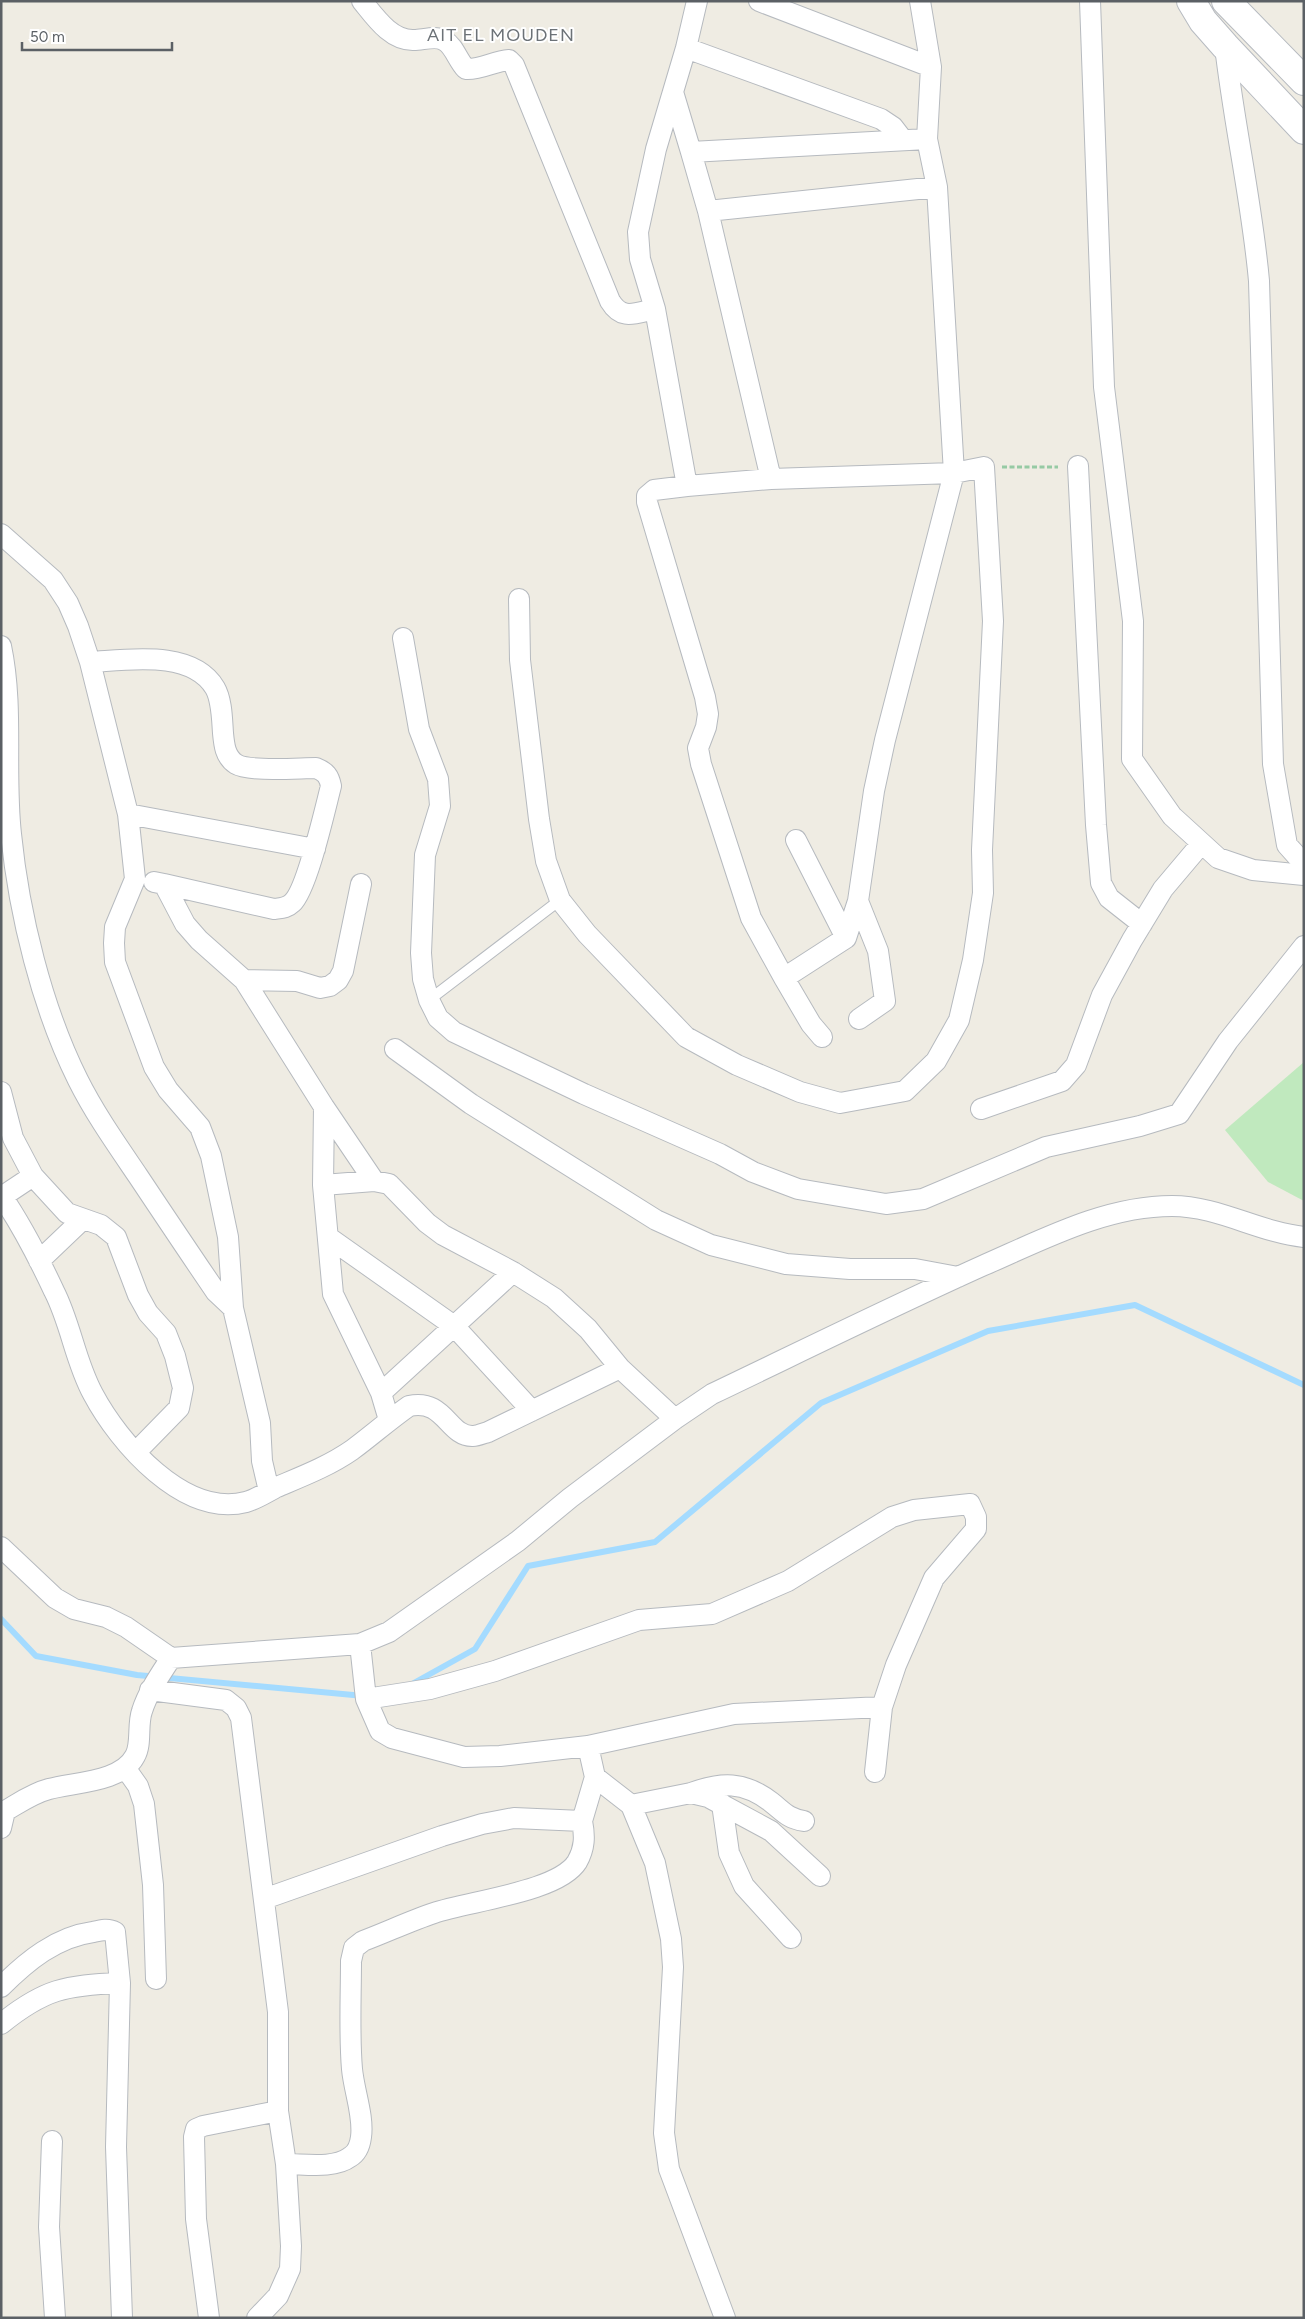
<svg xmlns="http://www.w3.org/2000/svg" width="1305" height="2319" font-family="Figtree,sans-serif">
<rect width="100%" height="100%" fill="#efece3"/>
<path fill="#c0e9be" d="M1304 1062V1201L1268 1182 1225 1130Z"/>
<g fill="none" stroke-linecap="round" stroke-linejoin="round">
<path stroke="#a4dbff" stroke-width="6" d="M1 1619 36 1656 137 1675 364 1696
M412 1684 475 1649 528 1566 655 1542 821 1403 988 1331 1135 1305 1304 1385"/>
<defs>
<path id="lane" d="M429 1000 560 900"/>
<path id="street" d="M362 1C375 17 391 41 414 40 423 40 437 35 445 41 454 46 458 61 466 69 481 70 494 61 509 60L514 65 610 301C622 321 635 313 655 309
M697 1 686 48 656 149 638 232 640 259 655 309 687 486 654 490 647 496V502L705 697 708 714 706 727 698 748 701 764 751 918 784 978 811 1024 822 1037
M759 1 931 67
M1090 1 1104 387 1133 621 1132 759 1172 816 1218 858 1253 870 1304 875
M1225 46C1234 125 1252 202 1259 281L1273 764 1287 845 1304 864
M686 48 881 119 893 127 903 140
M673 92 691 152 927 139
M691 152 708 211 771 479
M708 211 937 187
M1078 466 1096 825 1101 883 1109 898 1142 924
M1 534 53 580 68 603 78 626 90 662 128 814 135 879 115 927 114 943 115 962 154 1067 168 1090 200 1127 211 1156 228 1237 233 1308
M519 599 520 660 539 819 546 861 560 900 587 934 686 1037 737 1065 800 1092 840 1103 905 1091 936 1061 959 1020 973 960 983 893 982 850 993 621 984 467 954 473 771 479 687 486
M403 638 419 729 438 779 440 806 425 855 421 953 423 979 429 1000 438 1018 454 1032 584 1094 720 1154 753 1172 798 1189 886 1204 923 1199 1046 1147 1140 1126 1179 1114 1228 1041 1304 946
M1 646C14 708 4 771 11 834 19 914 42 1008 78 1080 95 1114 117 1145 138 1176 164 1215 190 1254 216 1292L233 1308 260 1423 262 1461 269 1491
M90 662C127 660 192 649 215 688 222 700 222 720 223 733 224 744 225 757 236 764 249 772 298 768 316 768 326 772 329 776 331 786 325 809 307 890 292 903 287 908 281 908 274 909L164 884
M128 814 315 849
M796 840 846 938
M154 882 164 884 185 924 199 940 244 980 297 981 320 988 330 986 338 980 343 971 361 884
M858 901 878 951 885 1001 859 1019
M784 978 846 938 858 901 874 791 885 740 954 473 937 187 927 139 931 67 920 1
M244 980 324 1107 374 1181
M395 1049 471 1104 656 1220 711 1245 786 1264 850 1269H915L958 1277
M1 1092 13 1138 33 1176 67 1213 101 1225 116 1237 138 1295 148 1313 166 1333 175 1356 183 1388 179 1408 136 1452
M324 1107 323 1185 333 1294 381 1393 389 1420
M981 1109 1062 1081 1076 1065 1102 995 1132 940 1163 889 1201 844
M323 1185 374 1181 389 1184 427 1223 443 1235 513 1272 554 1298 588 1329 620 1368 675 1419
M1 1195C21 1224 39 1259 54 1291 71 1324 75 1361 93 1394 119 1443 184 1518 246 1502 257 1499 267 1492 277 1487 303 1476 329 1466 352 1450 371 1436 389 1420 409 1406 445 1398 448 1437 473 1436 478 1436 484 1433 488 1432L620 1368
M3 1196 33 1176
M328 1237 454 1326 532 1411
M39 1261 82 1220
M381 1393 513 1272
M1 1547 55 1598 74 1609 106 1617 126 1627 171 1658 360 1644 389 1632 518 1541 570 1498 675 1419 712 1394C802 1351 891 1307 982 1266 1042 1240 1105 1206 1172 1206 1218 1206 1258 1232 1304 1237
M360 1644 366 1699 380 1731 392 1738 464 1757 500 1756 588 1746 734 1714 882 1707
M150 1690 226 1700 236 1708 241 1718 278 2012V2111L286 2164 291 2246 290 2269 278 2296 257 2318
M366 1699 430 1689 495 1671 639 1620 712 1614 788 1581 892 1517 914 1510 970 1504 976 1517V1529L934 1578 896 1665 882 1707 875 1772
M588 1746 595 1777 631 1805 655 1863 671 1939 673 1967 664 2133 669 2169 725 2318
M126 1769 138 1786 144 1804 153 1885 156 1979
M691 1793C721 1782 744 1781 771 1802 784 1812 787 1818 804 1821
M722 1804 729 1853 744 1886 791 1938
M631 1805 691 1793 708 1797 771 1831 820 1876
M1 1828 5 1811C19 1803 33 1793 49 1789 75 1782 122 1782 135 1756 142 1744 137 1725 142 1711 148 1692 160 1675 171 1658
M264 1899 442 1836 482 1824 514 1818 582 1821 595 1777
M1 1987C27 1961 56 1937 93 1932 101 1930 108 1928 115 1932L120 1983 116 2147 122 2318
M1 2024C44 1989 66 1985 120 1983
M52 2141 49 2227 55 2318
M286 2164C305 2164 334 2169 350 2157 357 2153 360 2145 361 2137 364 2116 354 2091 352 2069 349 2034 351 1997 351 1961L354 1948 363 1941C387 1932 410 1921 434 1913 469 1901 558 1892 577 1862 585 1848 585 1836 582 1821
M209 2318 196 2219 194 2137 196 2129 203 2126 278 2111"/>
<path id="secondary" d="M1191 1 1203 21 1225 46 1304 130
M1226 1 1304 81"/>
</defs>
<use href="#lane" stroke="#b6babf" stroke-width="12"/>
<use href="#street" stroke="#b6babf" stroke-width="22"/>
<use href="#secondary" stroke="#b7bbc1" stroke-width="30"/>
<path stroke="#96caa4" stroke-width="3" stroke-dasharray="5 2.5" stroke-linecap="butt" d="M1002 467H1058"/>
<use href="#lane" stroke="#fff" stroke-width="10"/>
<use href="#street" stroke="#fff" stroke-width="20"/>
<use href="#secondary" stroke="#fff" stroke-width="28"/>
</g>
<g text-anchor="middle" stroke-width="4" stroke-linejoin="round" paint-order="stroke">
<g font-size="18" letter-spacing="1" fill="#6c7277" stroke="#fff">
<text x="501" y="41">AIT EL MOUDEN</text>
</g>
</g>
<rect width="1305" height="2319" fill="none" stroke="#5b6065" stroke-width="5"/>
<path d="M22 42v8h150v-8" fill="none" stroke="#5b6065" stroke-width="2.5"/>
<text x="30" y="42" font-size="15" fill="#5b6065" stroke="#ffffff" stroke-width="4" paint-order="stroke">50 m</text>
</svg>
